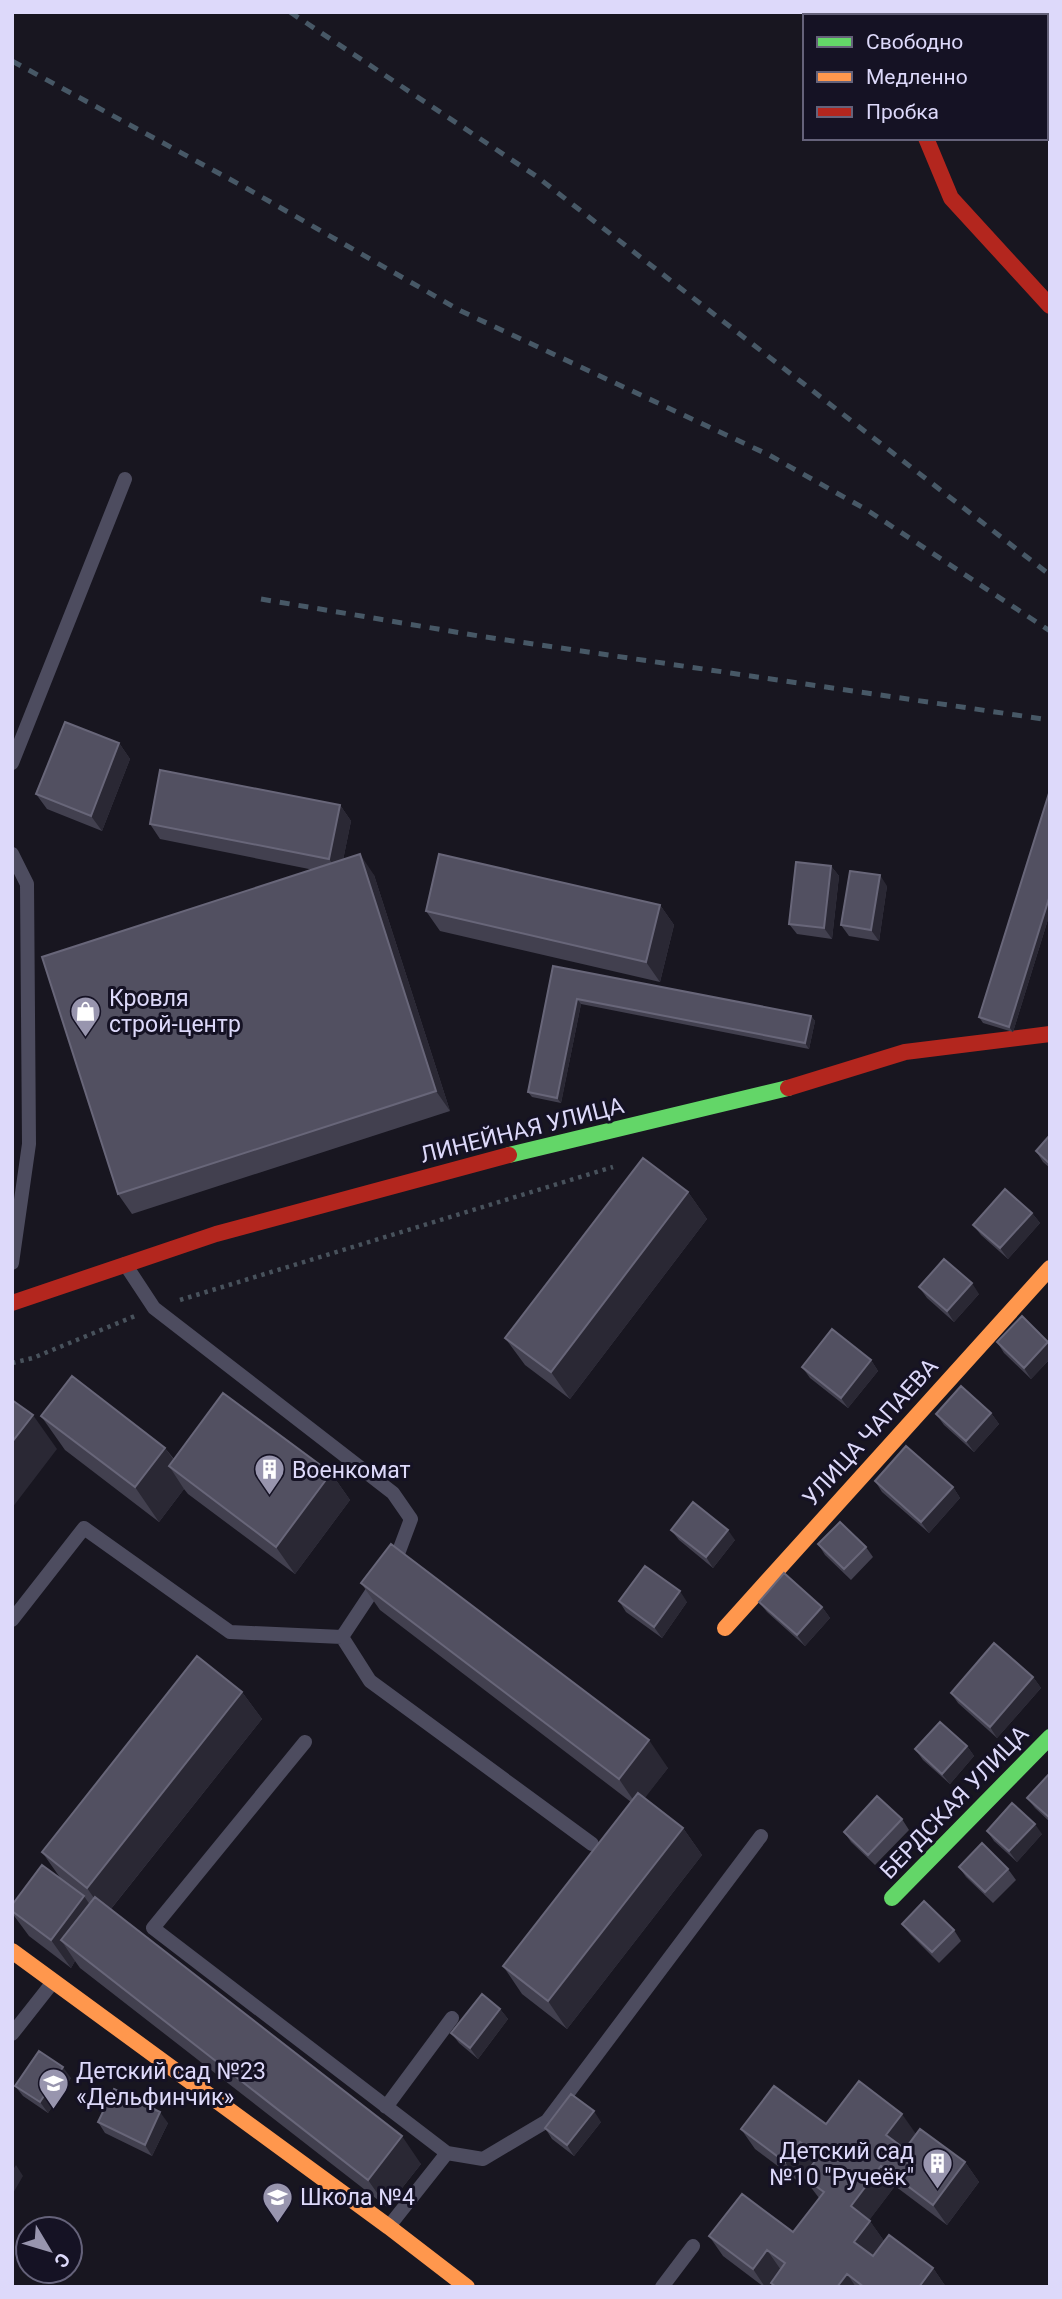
<svg xmlns="http://www.w3.org/2000/svg" width="1062" height="2299" font-family="Roboto,sans-serif">
<rect width="100%" height="100%" fill="#181620"/>
<g fill="none" stroke-linecap="round" stroke-linejoin="round">
<path stroke="#48525c" stroke-width="4.5" stroke-dasharray="3.5 5" stroke-linecap="butt" d="M180 1300 613 1167
M12 1363 33 1358 135 1316"/>
<path stroke="#4d4c5f" stroke-width="14" d="M12 763 125 479
M12 854 27 884 29 1144 12 1263
M125 1264 154 1308 393 1493 411 1519 399 1551 342 1637 370 1681 592 1844
M12 1620 84 1528 230 1632 342 1637
M305 1742 153 1928 447 2153
M12 2034 53 1982
M386 2107 452 2018
M390 2225 447 2153 483 2159 547 2121 761 1836
M662 2287 693 2246"/>
<path stroke="#4d4c5f" stroke-width="28" d="M920 16 921 12"/>
<path stroke="#63d668" stroke-width="16" d="M509 1155 788 1088
M892 1898 1050 1737"/>
<path stroke="#ff974d" stroke-width="16" d="M725 1628 1050 1268
M12 1951 389 2227 467 2287"/>
<path stroke="#b3261e" stroke-width="16" d="M926 138 951 198 1050 306
M788 1088 905 1052 1050 1034
M12 1303 216 1234 509 1155"/>
<path stroke="#475866" stroke-width="5" stroke-dasharray="10 9" stroke-linecap="butt" d="M290 12 536 176 1050 575
M12 61 246 188 461 311 769 455 867 510 1050 631
M261 599 479 636 1050 720"/>
</g>
<path fill="#42404f" d="M119 743 130 759 102 831 47 809 36 794Z
M1050 790V913L1013 1032 983 1023 979 1017Z
M340 805 351 821 343 860 374 875 450 1111 132 1214 118 1194 314 870 160 839 150 824Z
M831 866 839 876 832 939 797 934 789 924Z
M887 886 879 941 849 936 841 925Z
M660 905 674 925 660 982 440 931 426 911Z
M553 966 811 1016 815 1021 809 1049 581 1004 561 1103 532 1097 528 1092Z
M1050 1135V1168L1043 1162 1036 1151Z
M688 1192 707 1219 570 1399 525 1365 505 1338Z
M1032 1213 1040 1223 1008 1259 981 1235 973 1225Z
M919 1287 979 1294 954 1322 927 1298Z
M997 1342H1048L1050 1344V1359L1031 1379 1004 1353Z
M871 1360 878 1371 848 1408 810 1378 802 1367Z
M991 1413 999 1424 974 1452 944 1425 936 1414Z
M41 1416 165 1448 174 1459 331 1473 350 1500 295 1574 188 1494 184 1489 159 1522 65 1450Z
M875 1481 953 1487 960 1498 929 1533 882 1492Z
M671 1530 735 1540 713 1568 679 1540Z
M818 1544 866 1547 873 1557 851 1580 825 1555Z
M361 1583 668 1768 644 1798 683 1828 702 1855 567 2029 522 1994 503 1966 631 1802 380 1610Z
M619 1601 687 1602 662 1638 626 1612Z
M759 1602 822 1607 830 1618 805 1646 767 1612Z
M1033 1677 1041 1688 997 1738 958 1703 951 1693Z
M242 1692 262 1719 111 1909 421 2164 387 2207 80 1968 75 1961 71 1968 29 1936 12 1913V1905L61 1879 42 1852Z
M967 1746 974 1756 950 1784 923 1760 915 1749Z
M1050 1773V1822L1035 1808 1027 1798Z
M902 1819 909 1830 875 1865 851 1842 844 1832Z
M987 1831 1042 1834 1017 1862 994 1841Z
M959 1867 1008 1869 1016 1880 993 1903 966 1877Z
M902 1924 954 1930 961 1941 939 1963 910 1934Z
M500 2009 508 2019 478 2059 459 2043 451 2033Z
M71 2078 48 2113 23 2096 15 2086Z
M98 2122 168 2123 152 2156 105 2133Z
M601 2122 574 2156 552 2139 545 2128Z
M826 2124 916 2134 965 2162 979 2182 947 2225 895 2186 869 2220 884 2241 933 2268 946 2287H774L771 2283 768 2287H764L723 2256 709 2236 793 2232 819 2198 803 2177 799 2182 755 2149 741 2129Z"/>
<path fill="#2a2834" d="M119 743 130 759 102 831 91 816Z
M340 805 351 821 340 875 329 859Z
M360 854 374 875 450 1111 436 1091Z
M831 866 839 876 832 939 824 928Z
M880 875 887 886 879 941 871 930Z
M1050 895V913L1013 1032 1009 1027Z
M660 905 674 925 660 982 646 962Z
M577 999 581 1004 561 1103 557 1098Z
M811 1016 815 1021 809 1049 805 1043Z
M688 1192 707 1219 570 1399 551 1372Z
M1032 1213 1040 1223 1008 1259 1000 1248Z
M972 1283 979 1294 954 1322 947 1311Z
M1048 1342 1050 1344V1359L1031 1379 1024 1368Z
M871 1360 878 1371 848 1408 841 1398Z
M991 1413 999 1424 974 1452 966 1441Z
M33 1415 57 1449 12 1508V1442Z
M165 1448 190 1482 169 1466 184 1489 159 1522 135 1487Z
M331 1473 350 1500 295 1574 276 1547Z
M953 1487 960 1498 929 1533 921 1522Z
M728 1530 735 1540 713 1568 706 1557Z
M680 1591 687 1602 662 1638 654 1627Z
M822 1607 830 1618 805 1646 797 1635Z
M1033 1677 1041 1688 997 1738 990 1727Z
M242 1692 262 1719 106 1915 87 1888Z
M649 1740 668 1768 638 1807 619 1779Z
M967 1746 974 1756 950 1784 942 1774Z
M1035 1824 1042 1834 1017 1862 1009 1851Z
M683 1828 702 1855 567 2029 548 2001Z
M84 1896 103 1924 61 1940 75 1961 71 1968 51 1940Z
M500 2009 508 2019 478 2059 470 2048Z
M63 2067 71 2078 48 2113 40 2102Z
M594 2111 601 2122 574 2156 567 2145Z
M160 2112 168 2123 152 2156 145 2145Z
M902 2114 916 2134 901 2155 886 2135Z
M402 2136 421 2164 387 2207 368 2180Z
M800 2142 814 2162 799 2182 785 2162Z
M965 2162 979 2182 947 2225 933 2205Z
M16 2165 23 2176 12 2195V2171Z
M881 2166 895 2186 865 2226 851 2206Z
M870 2221 884 2241 868 2262 854 2242Z
M767 2250 781 2270 768 2287H765L753 2269Z
M933 2268 946 2287H919Z
M847 2274 856 2287H837Z"/>
<path fill="#525061" stroke="#686679" stroke-width="2" d="M65 722 119 743 91 816 36 794Z
M160 770 340 805 329 859 150 824Z
M1050 790V895L1009 1027 979 1017Z
M360 854 436 1091 118 1194 42 957Z
M439 854 660 905 646 962 426 911Z
M796 862 831 866 824 928 789 924Z
M850 871 880 875 871 930 841 925Z
M553 966 811 1016 805 1043 577 999 557 1098 528 1092Z
M1050 1135V1164L1036 1151Z
M643 1158 688 1192 551 1372 505 1338Z
M1005 1189 1032 1213 1000 1248 973 1225Z
M944 1259 972 1283 947 1311 919 1287Z
M1022 1316 1048 1342 1024 1368 997 1342Z
M832 1329 871 1360 841 1398 802 1367Z
M72 1376 165 1448 135 1487 41 1416Z
M961 1386 991 1413 966 1441 936 1414Z
M223 1393 331 1473 276 1547 169 1466Z
M12 1400 33 1415 12 1442Z
M906 1446 953 1487 921 1522 875 1481Z
M693 1502 728 1530 706 1557 671 1530Z
M840 1522 866 1547 844 1569 818 1544Z
M391 1544 649 1740 619 1779 361 1583Z
M645 1566 680 1591 654 1627 619 1601Z
M784 1573 822 1607 797 1635 759 1602Z
M994 1643 1033 1677 990 1727 951 1693Z
M197 1656 242 1692 87 1888 42 1852Z
M940 1722 967 1746 942 1774 915 1749Z
M1050 1773V1818L1027 1798Z
M638 1793 683 1828 548 2001 503 1966Z
M877 1796 902 1819 868 1855 844 1832Z
M1012 1803 1035 1824 1009 1851 987 1831Z
M982 1843 1008 1869 985 1892 959 1867Z
M42 1865 84 1896 51 1940 12 1911V1905Z
M95 1897 402 2136 368 2180 61 1940Z
M924 1901 954 1930 932 1952 902 1924Z
M482 1994 500 2009 470 2048 451 2033Z
M39 2051 63 2067 40 2102 15 2086Z
M859 2081 902 2114 886 2135 905 2149 920 2129 965 2162 933 2205 881 2166 851 2206 870 2221 854 2242 873 2256 889 2235 933 2268 919 2287H864L847 2274 837 2287H776L771 2283 785 2263 767 2250 753 2269 709 2236 742 2194 793 2232 824 2192 803 2177 819 2156 800 2142 785 2162 741 2129 774 2086 826 2124Z
M114 2089 160 2112 145 2145 98 2122Z
M571 2094 594 2111 567 2145 545 2128Z"/>
<defs>
<symbol id="shop-pin" viewBox="-11 -11 22 30"><path d="M0 17L-7.5 6A9.5 9.5 0 1 1 7.5 6Z" fill="#9895ae" stroke="#151224"/><path d="M-5-2.5h2.3a2.7 3.5 0 0 1 5.4 0H5L5.5 6h-11ZM-1.5-2.5h3a1.5 2.3 0 0 0-3 0Z" fill="#fff"/></symbol>
<symbol id="building-pin" viewBox="-11 -11 22 30"><path d="M0 17L-7.5 6A9.5 9.5 0 1 1 7.5 6Z" fill="#9895ae" stroke="#151224"/><path d="M-4-6H4V6H1V3H-1V6H-4ZM-2.5-4.3h1.7v1.8h-1.7ZM.8-4.3h1.7v1.8H.8ZM-2.5-1h1.7V.8h-1.7ZM.8-1h1.7V.8H.8Z" fill="#fff"/></symbol>
<symbol id="school-pin" viewBox="-11 -11 22 30"><path d="M0 17L-7.5 6A9.5 9.5 0 1 1 7.5 6Z" fill="#9895ae" stroke="#151224"/><path d="M0-5L7-2L0 1L-7-2ZM-4 1L0 2.5L4 1V4Q0 6-4 4Z" fill="#fff"/></symbol>
</defs>
<g fill-rule="evenodd">
<use href="#shop-pin" x="68" y="994" width="35" height="47"/>
<use href="#building-pin" x="252" y="1452" width="35" height="47"/>
<use href="#school-pin" x="36" y="2066" width="35" height="47"/>
<use href="#building-pin" x="920" y="2146" width="35" height="47"/>
<use href="#school-pin" x="260" y="2180" width="35" height="47"/>
</g>
<g text-anchor="middle" stroke-width="6" stroke-linejoin="round" paint-order="stroke">
<g font-size="23" fill="#ddd9fa" stroke="#151224" text-anchor="start">
<text x="109" y="1006">Кровля<tspan x="109" dy="26">строй-центр</tspan></text>
<text x="292" y="1478">Военкомат</text>
<text x="76" y="2079">Детский сад №23<tspan x="76" dy="26">«Дельфинчик»</tspan></text>
<text x="914" y="2159" text-anchor="end">Детский сад<tspan x="914" dy="26">№10 "Ручеёк"</tspan></text>
<text x="300" y="2205">Школа №4</text>
</g>
<g font-size="23" fill="#ddd9fa" stroke="#151224">
<text transform="translate(522 1130) rotate(-14)" y="8">ЛИНЕЙНАЯ УЛИЦА</text>
<text transform="translate(870 1432) rotate(-48)" y="8">УЛИЦА ЧАПАЕВА</text>
<text transform="translate(954 1802) rotate(-46)" y="8">БЕРДСКАЯ УЛИЦА</text>
</g>
</g>
<rect width="1062" height="2299" fill="none" stroke="#ddd9fa" stroke-width="28"/>
<rect x="803" y="14" width="245" height="126" fill="#151224" stroke="#65627a" stroke-width="2"/>
<rect x="817" y="37" width="35" height="10" fill="#63d668" stroke="#65627a" stroke-width="2"/>
<text x="866" y="49" font-size="21" fill="#ddd9fa">Свободно</text>
<rect x="817" y="72" width="35" height="10" fill="#ff974d" stroke="#65627a" stroke-width="2"/>
<text x="866" y="84" font-size="21" fill="#ddd9fa">Медленно</text>
<rect x="817" y="107" width="35" height="10" fill="#b3261e" stroke="#65627a" stroke-width="2"/>
<text x="866" y="119" font-size="21" fill="#ddd9fa">Пробка</text>
<g transform="translate(49 2250) rotate(128)"><circle r="33" fill="#151224" stroke="#65627a" stroke-width="2"/>
<path d="M0-5L12 26L0 18L-12 26Z" fill="#9895ae"/>
<text y="-10" font-size="19" font-weight="bold" text-anchor="middle" fill="#ddd9fa">С</text>
</g>
</svg>
